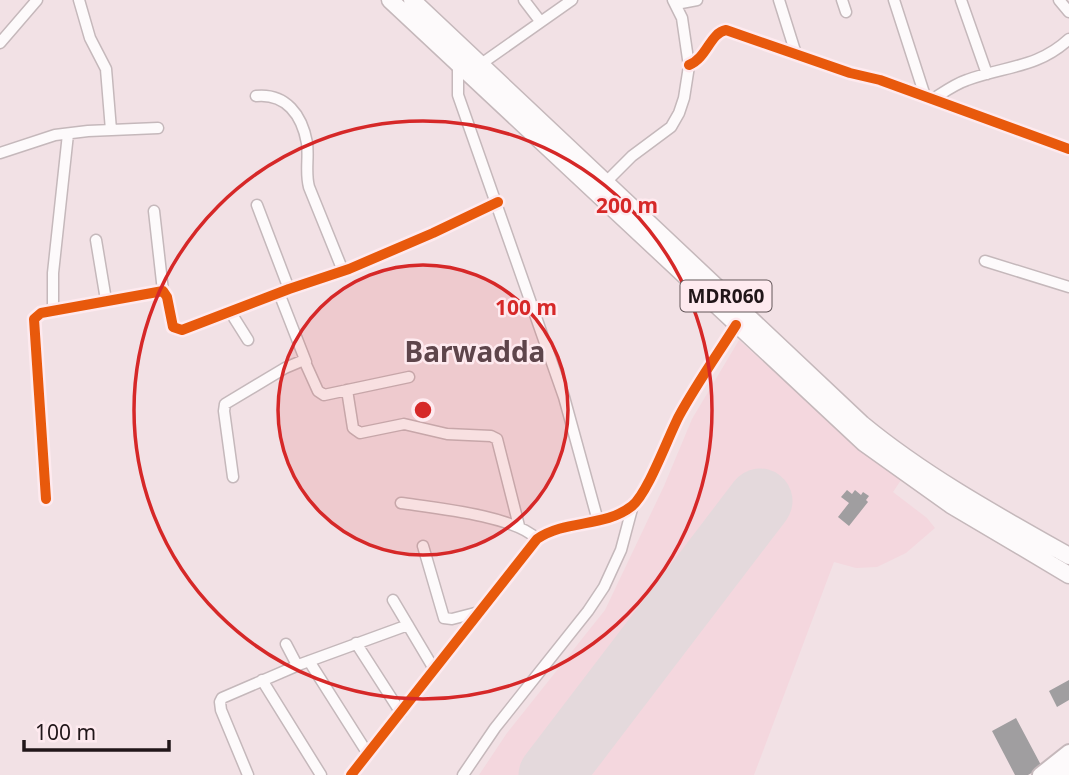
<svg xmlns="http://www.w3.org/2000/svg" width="1069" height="775" font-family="'Noto Sans',sans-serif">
<rect width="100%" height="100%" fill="#f2e1e5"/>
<path fill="#f4d7de" d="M739 340 870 458 901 480 893 492 927 518 935 528 906 553 877 567 856 568 834 562 754 775H479L507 733 605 610 664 486 692 419Z"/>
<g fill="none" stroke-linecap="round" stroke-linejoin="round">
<path stroke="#e4d9dc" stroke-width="65" d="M551 775 760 501"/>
</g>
<path fill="#a09ea0" d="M847 490 852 494 855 490 861 495 863 492 869 496 866 500 868 502 849 526 838 517 849 503 841 497Z
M1069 680V700L1057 707 1049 691Z
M1016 718 1042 767 1028 775H1015L992 731Z"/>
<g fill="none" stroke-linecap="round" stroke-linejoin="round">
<defs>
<path id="street" d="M79 0 90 38 106 69 111 130
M524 0 540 21
M779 0 796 54
M842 0 846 12
M894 0 925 96
M961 0 987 74
M1059 0 1069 12
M676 4 697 0
M0 43 37 0
M458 63V95L564 397 598 521
M481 64 572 0
M689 65C707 58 710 33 726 30L850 73 880 80 1069 149
M256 96C286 93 302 115 307 143 309 158 305 172 309 187L343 271
M933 99C944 92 955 84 967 80 1005 66 1038 68 1069 39
M0 153 55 135 88 131 158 128
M605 183 632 156 671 127 679 113 684 98 689 66 682 18 673 0
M257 205 289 289
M154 211 163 291
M96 240 106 300
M985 261 1069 287
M279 293 306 362
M53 310V273L68 134
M231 313 248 340
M347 390 353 428 360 433 404 424 447 434 491 436 497 439 519 526
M233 477 224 411 225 404 285 368 304 360 318 391 324 395 409 377
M46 499 34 319 41 313 163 291 167 297 173 327 182 330 289 289 349 269 433 233 498 202
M401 503C435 508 515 516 537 539
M423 546 444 618 452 619 479 612
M393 600 434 669
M356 643 401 713
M286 644 297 665
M309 661 368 754
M262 680 321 775
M248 775 221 710 220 702 222 698 301 664 408 625
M351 775 537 539C566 519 604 528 632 506 648 493 668 437 679 416 696 385 717 355 736 325
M463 775 495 728 588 611 604 587 621 550 633 505"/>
<path id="secondary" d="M1040 775 1069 752"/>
<path id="primary" d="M390 0 864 443 951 505 1069 575
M412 0 862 424C925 476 998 516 1069 556
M1058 775 1069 766"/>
</defs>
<use href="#street" stroke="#c5b8bb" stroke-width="13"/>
<use href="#secondary" stroke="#c5b8bb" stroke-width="18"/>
<use href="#primary" stroke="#c5b8bb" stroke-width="19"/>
<use href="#street" stroke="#fdfafb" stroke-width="10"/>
<use href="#secondary" stroke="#fdfafb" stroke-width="14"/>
<use href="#primary" stroke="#fdfafb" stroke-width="16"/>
<defs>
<path id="cycleway" d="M689 65C707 58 710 33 726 30L850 73 880 80 1069 149
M46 499 34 319 41 313 163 291 167 297 173 327 182 330 289 289 349 269 433 233 498 202
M351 775 537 539C566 519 604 528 632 506 648 493 668 437 679 416 696 385 717 355 736 325"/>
</defs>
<use href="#cycleway" stroke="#feeaef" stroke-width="15"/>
<use href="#cycleway" stroke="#e8590c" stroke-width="10"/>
</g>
<circle cx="423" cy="410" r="145" fill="#d62828" fill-opacity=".12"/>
<g fill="none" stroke="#d62828" stroke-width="3.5">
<circle cx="423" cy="410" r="145"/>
<circle cx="423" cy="410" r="289"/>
</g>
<g text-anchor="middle" stroke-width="5" stroke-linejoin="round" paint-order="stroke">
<rect fill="#feeaef" stroke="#635659" stroke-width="2" x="680.5" y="280.5" width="91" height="31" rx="5"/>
<g font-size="19" font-weight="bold" fill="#211619">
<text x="726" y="303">MDR060</text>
</g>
<g font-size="28" font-weight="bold" fill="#5e454b" stroke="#feeaef">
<text x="475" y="362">Barwadda</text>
</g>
</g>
<circle cx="423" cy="410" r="10" fill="#d62828" stroke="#feeaef" stroke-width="3.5"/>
<g font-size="21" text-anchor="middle" font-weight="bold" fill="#d62828" stroke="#feeaef" stroke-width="5" stroke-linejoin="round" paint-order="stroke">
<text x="627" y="213">200 m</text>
<text x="526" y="315">100 m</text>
</g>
<path d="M24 740v10h145v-10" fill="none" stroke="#211619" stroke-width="3.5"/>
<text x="35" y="740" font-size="21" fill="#211619" stroke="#feeaef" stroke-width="5" paint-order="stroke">100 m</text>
</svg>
